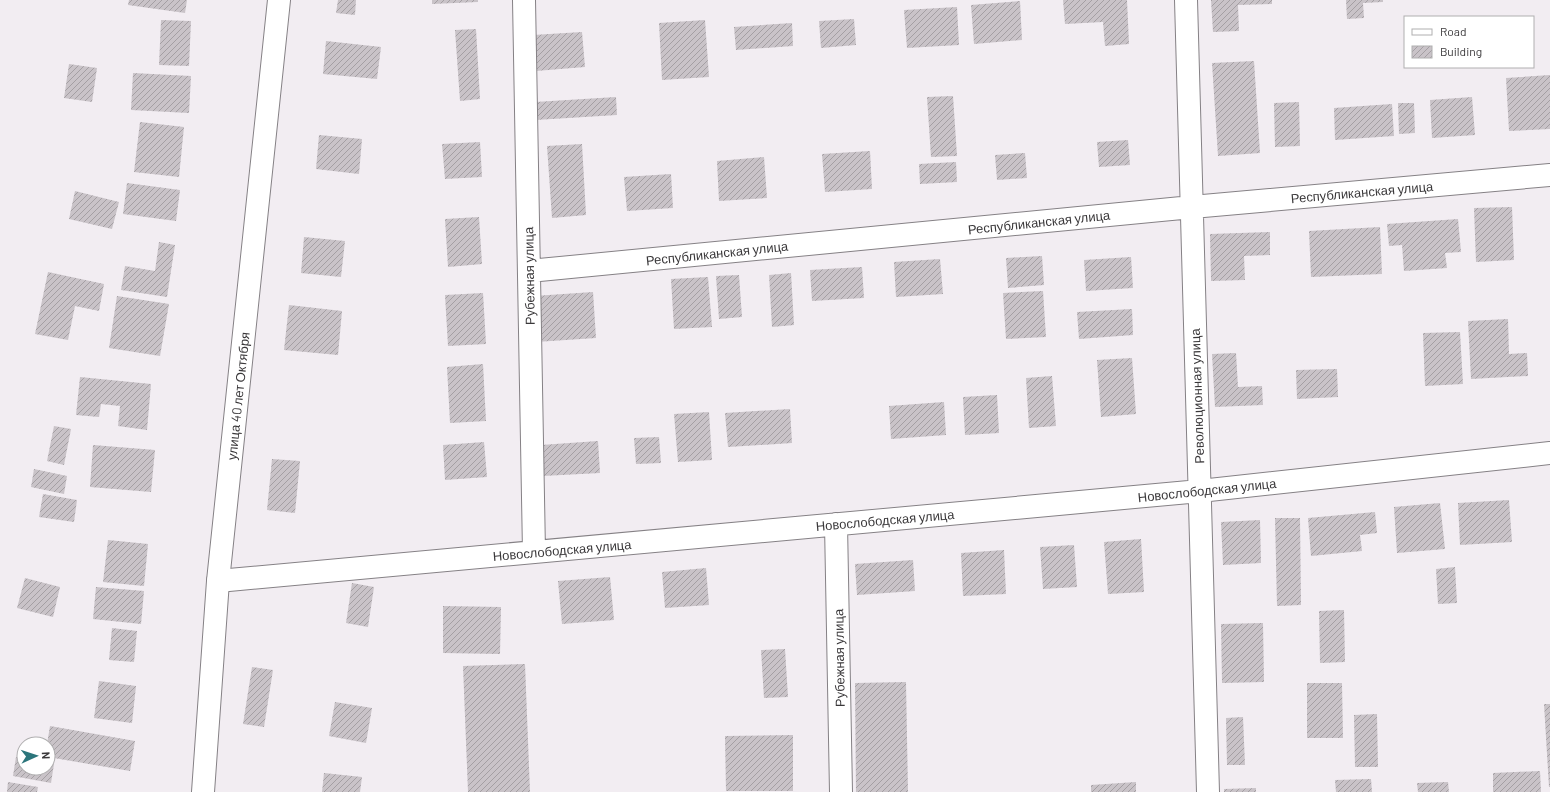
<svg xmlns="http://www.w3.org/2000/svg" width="1550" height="792" font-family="Barlow,sans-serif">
<defs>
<pattern id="building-hatch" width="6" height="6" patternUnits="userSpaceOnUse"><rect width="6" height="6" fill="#c9c3c8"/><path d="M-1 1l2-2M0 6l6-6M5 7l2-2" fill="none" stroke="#a49fa3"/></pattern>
</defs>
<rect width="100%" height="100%" fill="#f2edf2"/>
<path fill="url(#building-hatch)" d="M129 0H187L185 13 128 5Z
M338 0H356L355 15 336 13Z
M432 0H478V2L432 4Z
M1063 0H1127L1129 44 1105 46 1103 22 1065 24Z
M1211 0H1272V4L1238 5 1239 31 1213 32Z
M1346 0H1383V2L1363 3 1364 18 1347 19Z
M1020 1 1022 40 974 44 971 5Z
M957 7 959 45 907 48 904 10Z
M854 19 856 45 821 48 819 21Z
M161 20 191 21 189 66 159 65Z
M705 20 709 77 662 80 659 23Z
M792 23 793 46 736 50 734 27Z
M476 29 480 99 460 101 455 30Z
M582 32 585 67 536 71 533 35Z
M326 41 381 47 377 79 323 74Z
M1254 61 1260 153 1218 156 1212 63Z
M69 64 97 68 92 102 64 98Z
M133 73 191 76 189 113 131 110Z
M1550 75V129L1509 131 1506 78Z
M953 96 957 156 931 157 927 97Z
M616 97 617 115 536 120 535 102Z
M1472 97 1475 135 1432 138 1430 100Z
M1299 102 1300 146 1275 147 1274 103Z
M1398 103H1414L1415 133 1399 134Z
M1392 104 1394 136 1335 140 1334 108Z
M140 122 184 127 179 177 134 172Z
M319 135 362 139 359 174 316 169Z
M1128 140 1130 165 1099 167 1097 142Z
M480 142 482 177 445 179 442 144Z
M582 144 586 215 552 218 547 146Z
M870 151 872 189 825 192 822 154Z
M1025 153 1027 178 997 180 995 155Z
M764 157 767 198 719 201 717 161Z
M956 162 957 182 920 184 919 164Z
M671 174 673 208 627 211 624 177Z
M127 183 180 190 176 221 123 214Z
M75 191 119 202 112 229 69 219Z
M1512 207 1514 260 1476 262 1474 208Z
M479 217 482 264 448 267 445 219Z
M1458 219 1461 252 1445 253 1447 268 1404 271 1402 245 1389 246 1387 224Z
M1380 227 1382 274 1311 277 1309 231Z
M1270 232V255L1244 256 1245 280 1211 281 1210 234Z
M304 237 345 241 341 277 301 273Z
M159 242 175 245 167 297 121 290 125 266 155 271Z
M1042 256 1044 285 1008 288 1006 258Z
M1131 257 1133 288 1086 291 1084 260Z
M940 259 943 294 896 297 894 262Z
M862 267 864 298 812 301 810 270Z
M48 272 104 284 99 311 75 306 68 340 35 334Z
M791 273 794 325 772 327 769 275Z
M739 275 742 317 719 319 716 276Z
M708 277 712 327 674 329 671 279Z
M1043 291 1046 337 1006 339 1003 293Z
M593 292 596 338 536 342 534 296Z
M483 293 486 344 448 346 445 295Z
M117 296 169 304 160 356 109 348Z
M289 305 342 311 338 355 284 350Z
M1132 309 1133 335 1079 339 1077 312Z
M1508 319 1509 354 1527 353 1528 376 1471 379 1468 321Z
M1460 332 1463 384 1425 386 1423 333Z
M1236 353 1238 387 1262 386 1263 405 1215 407 1212 354Z
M1132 358 1136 414 1101 417 1097 360Z
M483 364 486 421 450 423 447 367Z
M1337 369 1338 397 1297 399 1296 370Z
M1052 376 1056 426 1029 428 1026 378Z
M80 377 151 384 147 430 118 426 120 406 101 404 99 417 76 415Z
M997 395 999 433 965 435 963 397Z
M944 402 946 435 891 439 889 406Z
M790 409 792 443 728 447 725 413Z
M709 412 712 460 678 462 674 414Z
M54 426 71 429 64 465 47 461Z
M659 437 661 463 636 464 634 438Z
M598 441 600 473 543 476 541 445Z
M484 442 487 477 445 480 443 445Z
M93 445 155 450 151 492 90 487Z
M272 459 300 461 295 513 267 510Z
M34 469 67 476 64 494 31 487Z
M43 494 77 500 74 522 39 517Z
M1509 500 1512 542 1460 545 1458 503Z
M1440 503 1445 549 1397 553 1394 507Z
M1375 512 1377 533 1360 535 1362 551 1311 556 1308 518Z
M1275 518H1300L1301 605 1277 606Z
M1260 520 1261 563 1223 565 1221 522Z
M1141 539 1144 592 1108 594 1104 542Z
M108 540 148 544 144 586 103 582Z
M1074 545 1077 587 1043 589 1040 547Z
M1004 550 1006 594 963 596 961 553Z
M913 560 915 591 857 595 855 564Z
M1455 567 1457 603 1438 604 1436 569Z
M706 568 709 605 665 608 662 572Z
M610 577 614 620 562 624 558 581Z
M25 578 60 587 53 617 17 608Z
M352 583 374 587 368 627 346 623Z
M96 587 144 591 141 624 93 619Z
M443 606 501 607 500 654 443 653Z
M1344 610 1345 662 1320 663 1319 611Z
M1263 623 1264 682 1222 683 1221 624Z
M112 628 137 631 134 662 109 660Z
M785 649 788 697 764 698 761 650Z
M525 664 530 792H468L463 666Z
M252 667 273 670 264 727 243 724Z
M99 681 136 686 132 723 94 718Z
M906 682 908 792H856L855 683Z
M1307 683H1342L1343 738H1307Z
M335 702 372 708 366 743 329 736Z
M1544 704H1550V787H1549Z
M1377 714 1378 767H1355L1354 715Z
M1243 717 1245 765H1227L1226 718Z
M50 726 135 741 130 771 48 757 47 744Z
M793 735V791H726L725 736Z
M16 757 24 759V768H48V763L54 764 51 783 13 776Z
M1540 771 1541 792H1493V773Z
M324 773 362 777 360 792H322Z
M1371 779 1372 792H1336L1335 780Z
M8 782 38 787 37 792H7Z
M1136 782V792H1091V785Z
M1448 782 1449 792H1418L1417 783Z
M1256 788V792H1224V789Z"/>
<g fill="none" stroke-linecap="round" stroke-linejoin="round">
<defs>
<path id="street" d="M524 0 534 552
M1186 0 1208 792
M529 271 1192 207 1550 175
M836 524 841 792
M218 581 1200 491 1550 453"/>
<path id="secondary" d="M203 792 218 581 279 0"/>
</defs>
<use href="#street" stroke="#858185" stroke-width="24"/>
<use href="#secondary" stroke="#858185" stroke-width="24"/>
<use href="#street" stroke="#fff" stroke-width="22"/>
<use href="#secondary" stroke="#fff" stroke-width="22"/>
</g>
<g text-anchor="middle" stroke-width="3" stroke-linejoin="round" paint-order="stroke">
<g font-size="13" fill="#3a383a" stroke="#fff">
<text transform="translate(1362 192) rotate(-5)" y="5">Республиканская улица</text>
<text transform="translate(1039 222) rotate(-6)" y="5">Республиканская улица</text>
<text transform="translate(717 253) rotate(-6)" y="5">Республиканская улица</text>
<text transform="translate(529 276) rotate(-91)" y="5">Рубежная улица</text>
<text transform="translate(238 396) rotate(-84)" y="5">улица 40 лет Октября</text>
<text transform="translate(1197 396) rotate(-92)" y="5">Революционная улица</text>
<text transform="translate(1207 490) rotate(-6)" y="5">Новослободская улица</text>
<text transform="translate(885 520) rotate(-5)" y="5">Новослободская улица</text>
<text transform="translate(562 550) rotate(-5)" y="5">Новослободская улица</text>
<text transform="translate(839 658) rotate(-91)" y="5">Рубежная улица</text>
</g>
</g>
<rect x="1404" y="16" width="130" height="52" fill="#ffffff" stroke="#b0afb0"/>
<rect x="1412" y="29" width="20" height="6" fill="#ffffff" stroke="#b0afb0"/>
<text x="1440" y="36" font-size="12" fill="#3a383a">Road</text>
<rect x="1412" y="46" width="20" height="12" fill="url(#building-hatch)" stroke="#b0afb0"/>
<text x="1440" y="56" font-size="12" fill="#3a383a">Building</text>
<g transform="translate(36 756) rotate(87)"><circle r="19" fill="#ffffff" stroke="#b0afb0"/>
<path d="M0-3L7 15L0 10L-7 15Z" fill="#2b757b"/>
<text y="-6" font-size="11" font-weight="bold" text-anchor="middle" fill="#3a383a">N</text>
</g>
</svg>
